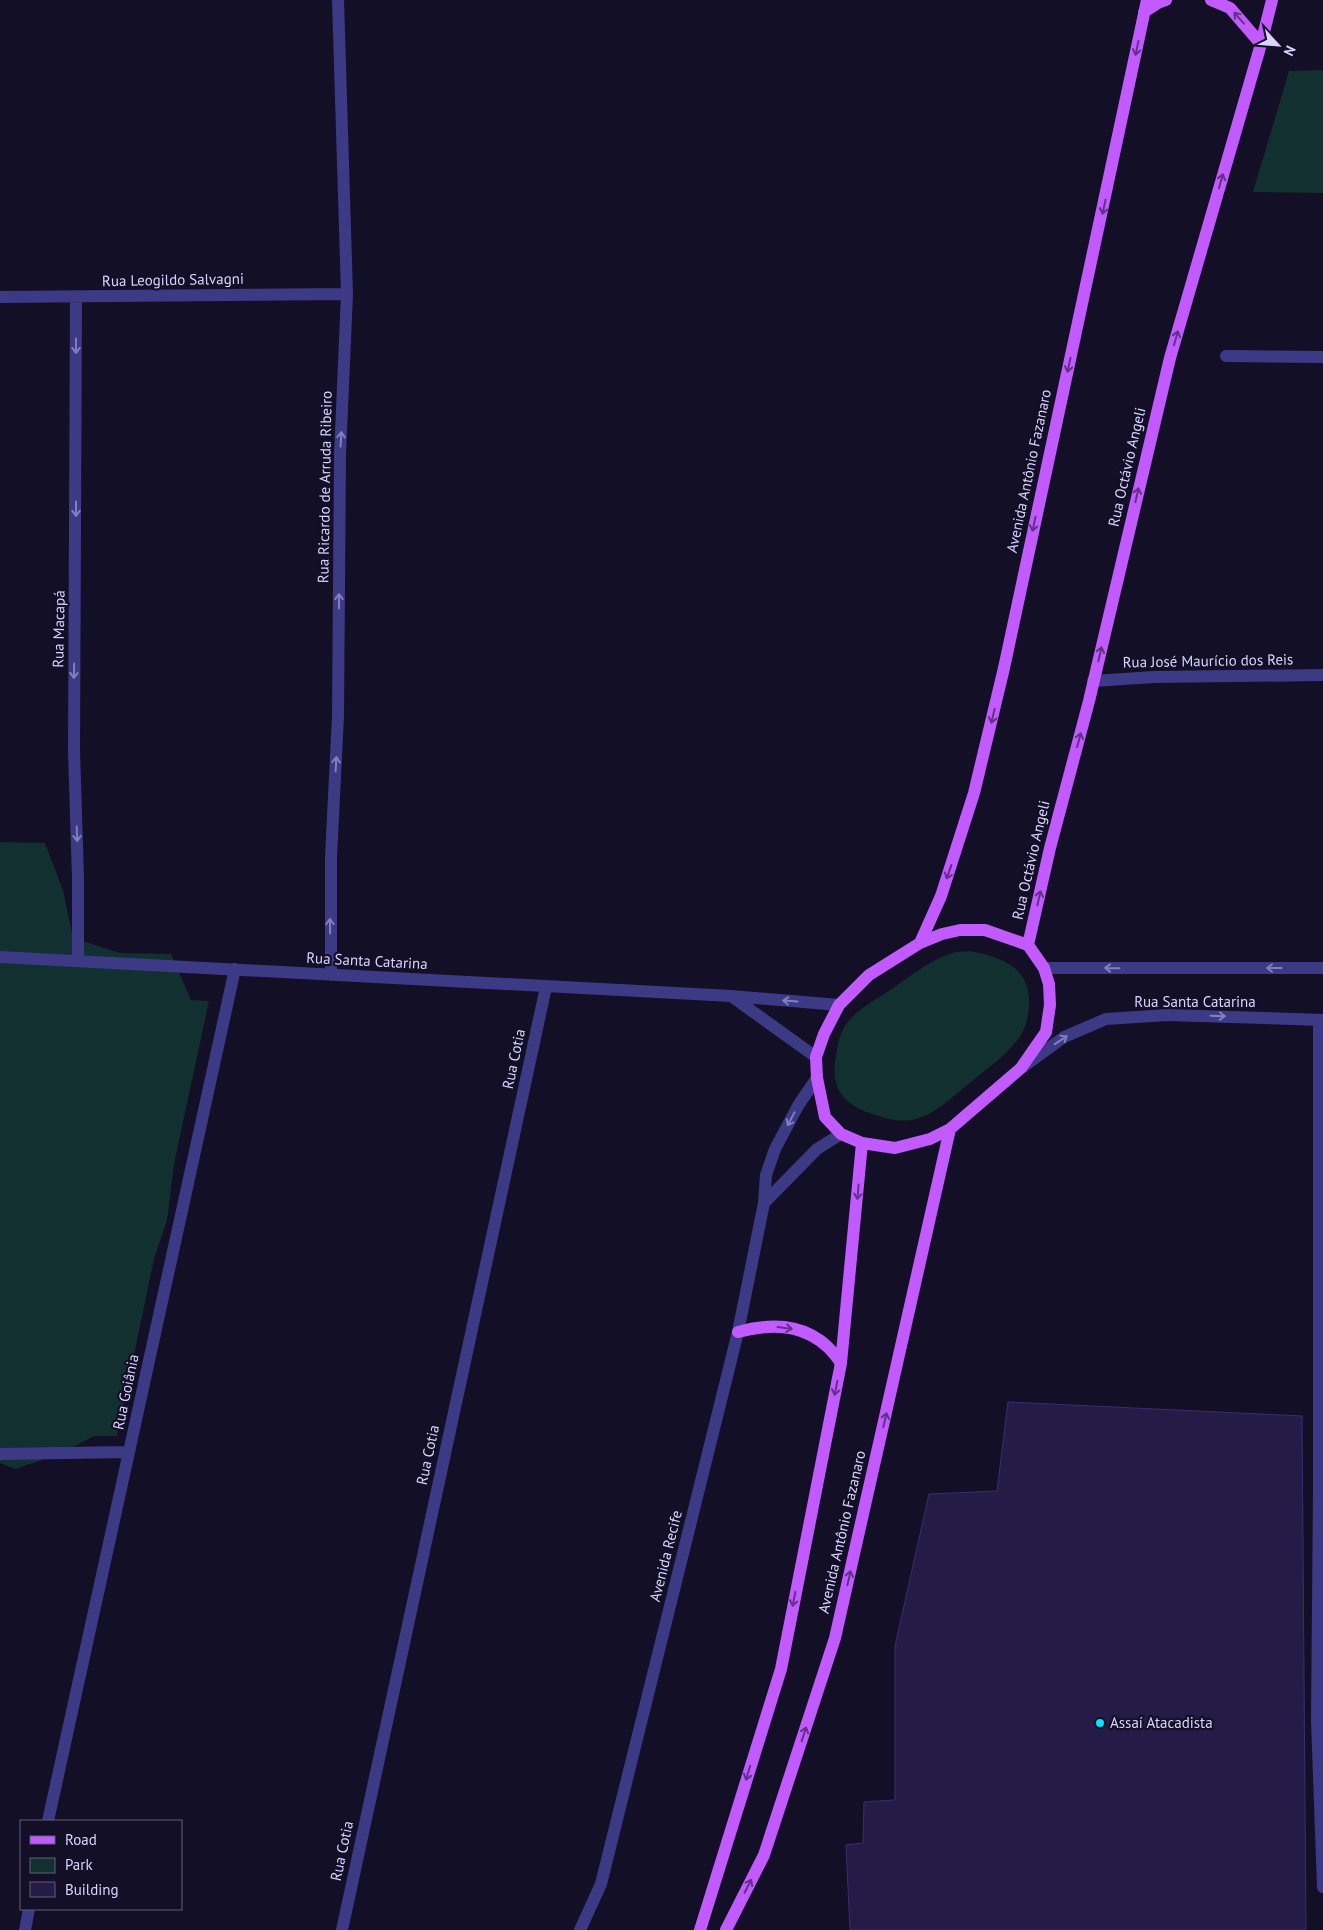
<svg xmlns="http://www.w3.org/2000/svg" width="1323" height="1930" font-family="'PT Sans',sans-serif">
<rect width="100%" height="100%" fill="#130f26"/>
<path fill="#12302f" d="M1323 70V193L1253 192 1289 71Z
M0 842 45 843 63 890 73 938 120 953 171 954 191 1000 209 1001 174 1164 167 1220 154 1259 117 1436H94L60 1454 15 1469 0 1463Z
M970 951C1003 957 1031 968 1029 1006 1028 1018 1026 1028 1019 1038 1005 1057 984 1071 966 1086 951 1098 935 1114 916 1119 902 1123 888 1119 875 1115 840 1104 829 1086 837 1050 838 1041 842 1028 848 1022 859 1007 878 999 893 988 911 976 930 960 952 953 957 951 964 952 970 951Z"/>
<path fill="#241b47" stroke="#3b2d73" d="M1008 1402 1302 1416 1306 1930H850L846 1845 863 1843 864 1802 895 1800V1646L929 1494 997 1491Z"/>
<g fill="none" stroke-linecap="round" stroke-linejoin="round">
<path stroke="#3d3a85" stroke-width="12" d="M0 297 347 294
M76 297 74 751 78 878V961
M1226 356 1323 357
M1093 681 1154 677 1323 675
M0 957 731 996 839 1005
M1044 968H1323
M331 975V857L338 716 340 455 347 294 338 0
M731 996 816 1057
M1319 1020V1488L1317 1720 1323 1887
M1023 1067 1064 1037 1106 1019 1167 1015 1323 1020
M764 1203 817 1149 841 1134
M0 1454 129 1452
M48 1821 235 969
M25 1930 29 1909
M342 1930 546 987
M580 1930 601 1884 738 1332 764 1203 766 1175 775 1149 799 1104 817 1078"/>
<path stroke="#c25bff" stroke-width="12" d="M1211 0 1230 8 1261 44
M1144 12 1158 3 1166 0
M960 930H985L1028 945 1044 968 1049 984 1050 1005 1046 1032 1021 1068 950 1129 930 1139 895 1148 862 1143 841 1134 825 1117 817 1078 816 1057 824 1034 839 1005 869 975 920 943 942 934Z
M920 943 941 896 974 793 1004 668 1147 0
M1028 945 1050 848 1089 701 1170 358 1261 44 1272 0
M738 1332C778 1321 816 1325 841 1363
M700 1930 781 1669 841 1363 862 1143
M726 1930 764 1855 835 1638 950 1129"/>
</g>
<defs><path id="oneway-shaft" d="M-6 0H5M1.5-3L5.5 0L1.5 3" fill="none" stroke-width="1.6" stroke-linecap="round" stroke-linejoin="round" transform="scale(1.25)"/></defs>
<g stroke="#623188">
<use href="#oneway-shaft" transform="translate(1239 18) rotate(-131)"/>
<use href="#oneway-shaft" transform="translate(1137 48) rotate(102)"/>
<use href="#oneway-shaft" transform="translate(1221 181) rotate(-74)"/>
<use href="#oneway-shaft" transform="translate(1104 207) rotate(102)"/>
<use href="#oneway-shaft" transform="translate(1176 338) rotate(-74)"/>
<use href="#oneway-shaft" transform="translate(1069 365) rotate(102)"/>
<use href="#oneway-shaft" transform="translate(1137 495) rotate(-77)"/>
<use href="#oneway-shaft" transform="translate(1034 524) rotate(102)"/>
<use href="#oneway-shaft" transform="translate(1100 654) rotate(-77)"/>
<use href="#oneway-shaft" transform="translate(993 716) rotate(103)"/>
<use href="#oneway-shaft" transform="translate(1079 740) rotate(-75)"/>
<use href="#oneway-shaft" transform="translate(949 872) rotate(109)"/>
<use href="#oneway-shaft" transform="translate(1039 898) rotate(-77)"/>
<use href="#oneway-shaft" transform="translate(858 1192) rotate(95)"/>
<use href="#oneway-shaft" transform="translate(785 1328) rotate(8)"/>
<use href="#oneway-shaft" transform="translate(836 1388) rotate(101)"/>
<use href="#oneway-shaft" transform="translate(885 1420) rotate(-77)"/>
<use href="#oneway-shaft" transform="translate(849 1578) rotate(-77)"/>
<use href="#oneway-shaft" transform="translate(794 1599) rotate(101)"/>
<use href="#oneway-shaft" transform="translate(804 1734) rotate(-72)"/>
<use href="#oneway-shaft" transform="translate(748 1773) rotate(107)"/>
<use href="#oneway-shaft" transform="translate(748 1886) rotate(-63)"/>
</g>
<g stroke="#837fbc">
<use href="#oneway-shaft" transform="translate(76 346) rotate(90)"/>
<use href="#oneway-shaft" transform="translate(341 439) rotate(-87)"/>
<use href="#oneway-shaft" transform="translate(76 509) rotate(90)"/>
<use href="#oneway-shaft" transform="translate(339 601) rotate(-90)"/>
<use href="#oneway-shaft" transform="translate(74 671) rotate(91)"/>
<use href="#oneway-shaft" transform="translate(336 764) rotate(-87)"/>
<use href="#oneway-shaft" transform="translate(77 834) rotate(88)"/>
<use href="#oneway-shaft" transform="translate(330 926) rotate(-91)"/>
<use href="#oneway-shaft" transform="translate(1112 968) rotate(-179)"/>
<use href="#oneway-shaft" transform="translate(1274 968) rotate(180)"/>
<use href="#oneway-shaft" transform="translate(790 1001) rotate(-176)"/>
<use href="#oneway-shaft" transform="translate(1218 1016) rotate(2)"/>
<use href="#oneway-shaft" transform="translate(1061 1040) rotate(-33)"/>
<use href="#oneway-shaft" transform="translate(791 1119) rotate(118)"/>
</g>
<circle fill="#00e5ff" stroke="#130f26" stroke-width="2" cx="1100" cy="1723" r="5"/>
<g text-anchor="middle" stroke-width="4.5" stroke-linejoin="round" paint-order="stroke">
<g font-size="15" fill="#d9d4ff" stroke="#130f26">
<text transform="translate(173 280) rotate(-1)" y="5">Rua Leogildo Salvagni</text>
<text transform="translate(1127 467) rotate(-77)" y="5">Rua Octávio Angeli</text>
<text transform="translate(1029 471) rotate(-78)" y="5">Avenida Antônio Fazanaro</text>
<text transform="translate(325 487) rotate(-89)" y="5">Rua Ricardo de Arruda Ribeiro</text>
<text transform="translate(59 629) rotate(-89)" y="5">Rua Macapá</text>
<text transform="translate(1208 661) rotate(-1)" y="5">Rua José Maurício dos Reis</text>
<text transform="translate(1031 860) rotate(-77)" y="5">Rua Octávio Angeli</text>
<text transform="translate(367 961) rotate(3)" y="5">Rua Santa Catarina</text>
<text x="1195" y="1007">Rua Santa Catarina</text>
<text transform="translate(514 1059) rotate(-78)" y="5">Rua Cotia</text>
<text transform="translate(126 1392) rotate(-78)" y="5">Rua Goiânia</text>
<text transform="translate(428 1455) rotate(-78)" y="5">Rua Cotia</text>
<text transform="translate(842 1532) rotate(-77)" y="5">Avenida Antônio Fazanaro</text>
<text transform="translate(666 1556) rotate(-76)" y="5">Avenida Recife</text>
<text transform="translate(342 1851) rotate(-78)" y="5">Rua Cotia</text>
</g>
<g font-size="15" fill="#d9d4ff" stroke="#130f26" text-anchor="start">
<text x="1110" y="1728">Assaí Atacadista</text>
</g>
</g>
<rect x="20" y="1820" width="162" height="90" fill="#130f26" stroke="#625e7d"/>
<rect x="30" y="1836" width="25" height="8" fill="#c25bff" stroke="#625e7d"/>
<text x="65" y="1845" font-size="15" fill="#d9d4ff">Road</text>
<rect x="30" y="1858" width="25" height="15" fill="#12302f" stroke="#625e7d"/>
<text x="65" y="1870" font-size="15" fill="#d9d4ff">Park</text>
<rect x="30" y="1882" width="25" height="15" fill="#241b47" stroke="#625e7d"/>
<text x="65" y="1895" font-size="15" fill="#d9d4ff">Building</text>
<g transform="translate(1278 45) rotate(116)" stroke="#130f26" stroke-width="4" paint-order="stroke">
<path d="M0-4L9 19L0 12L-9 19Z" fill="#d9d4ff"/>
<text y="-8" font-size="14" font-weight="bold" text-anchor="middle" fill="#d9d4ff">N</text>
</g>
</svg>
